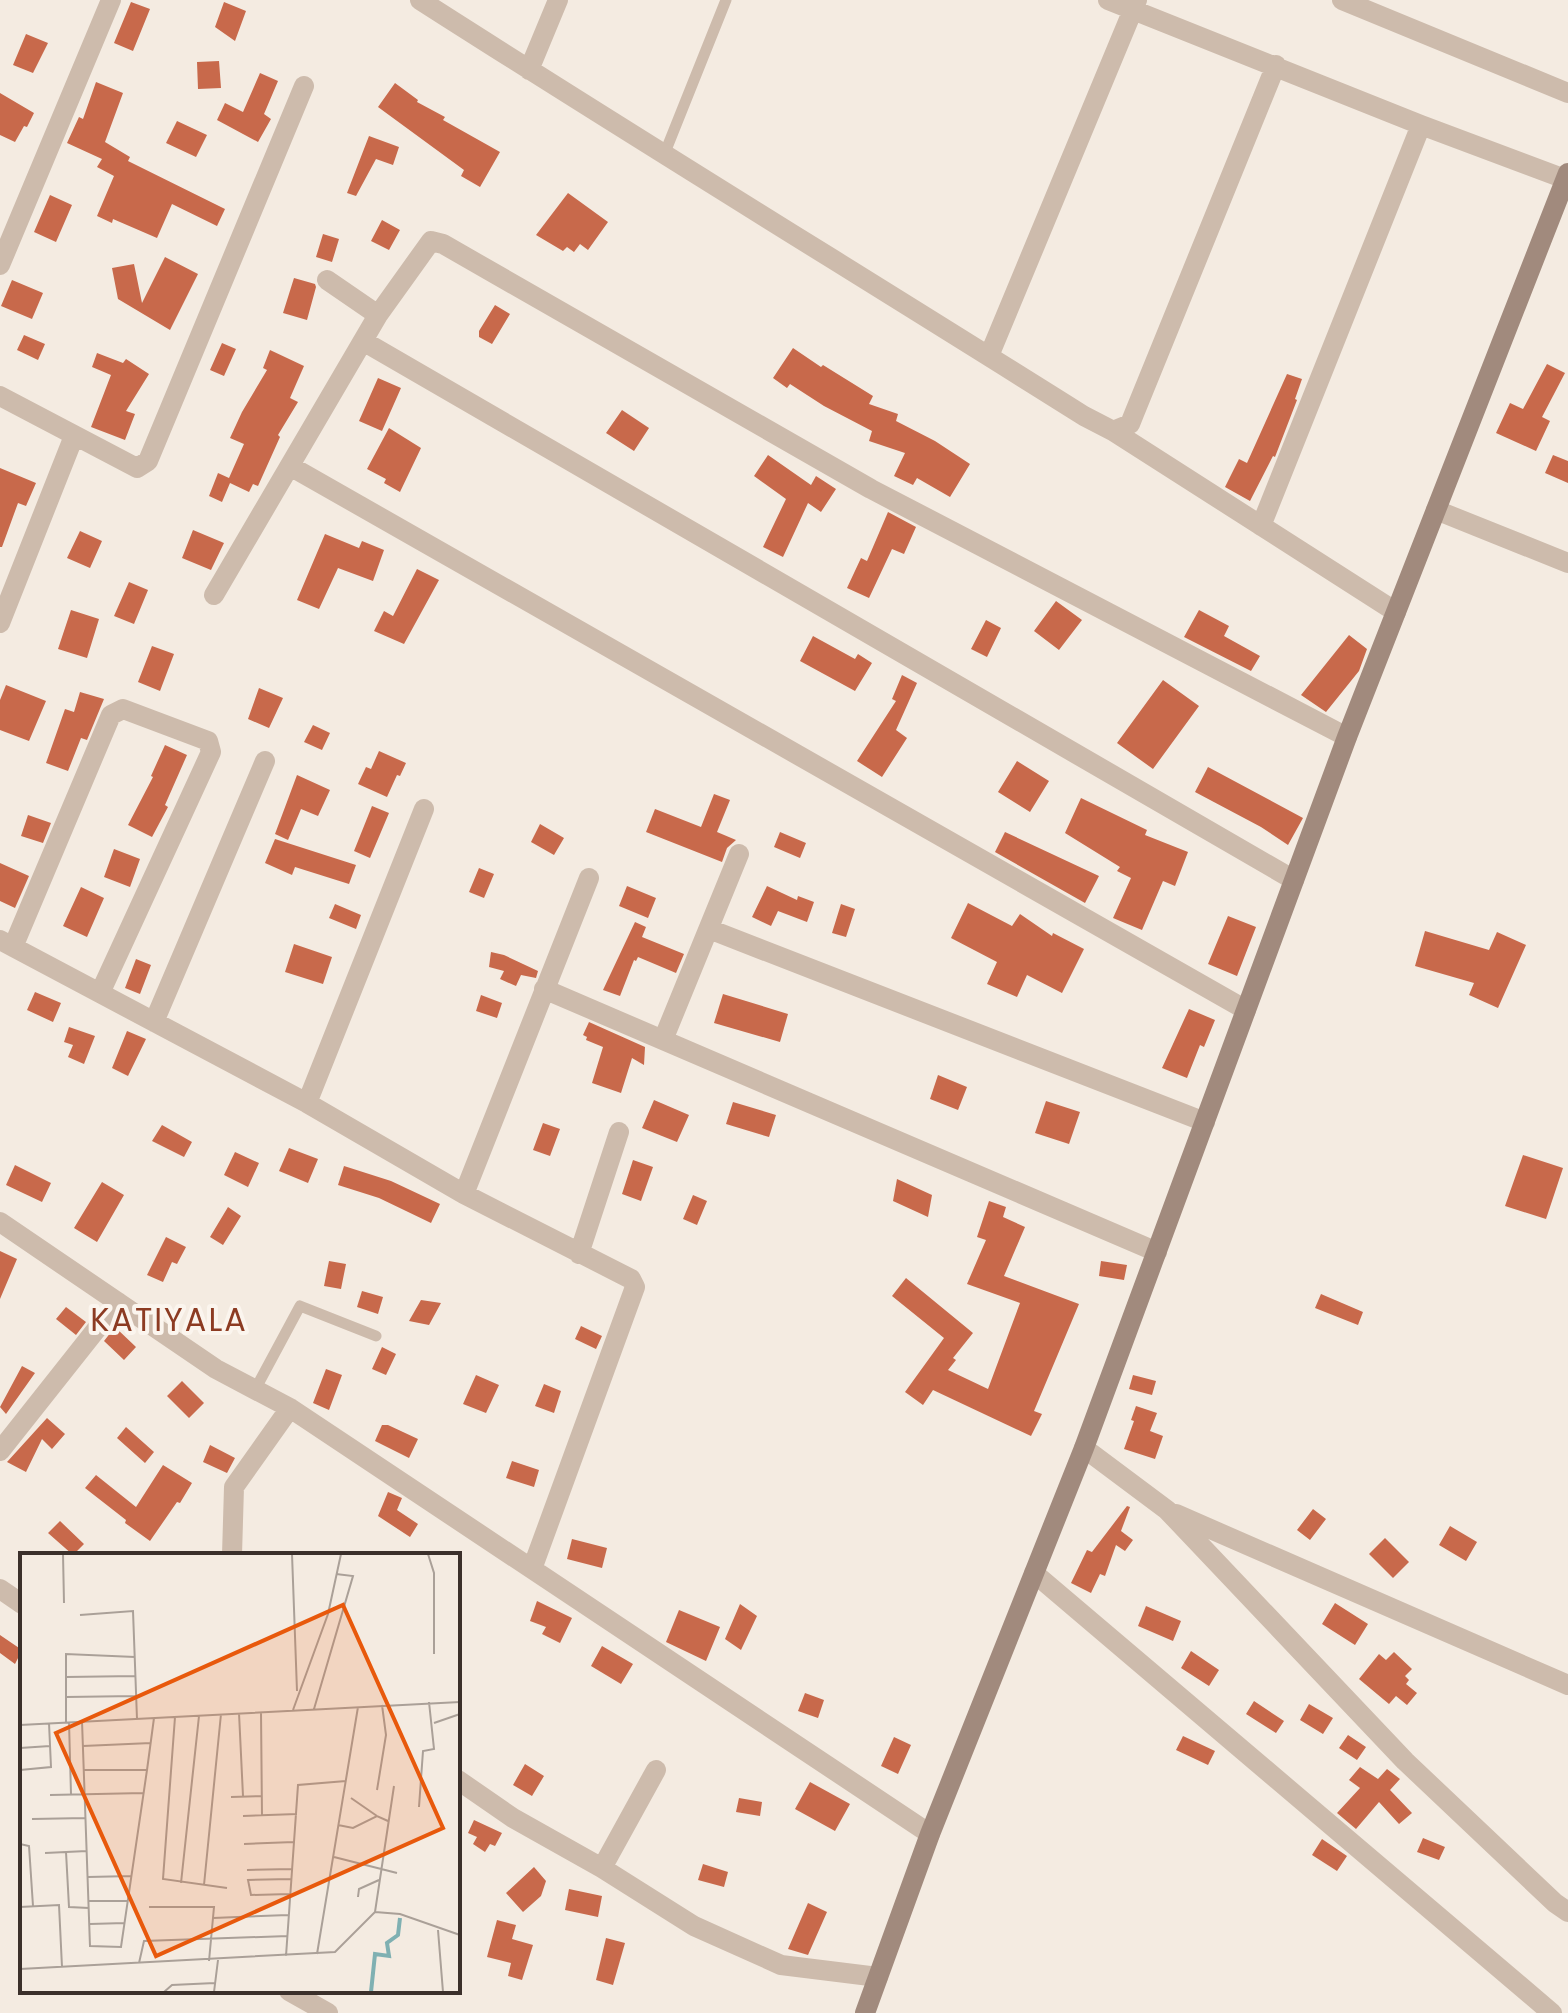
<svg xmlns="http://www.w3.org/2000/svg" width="1568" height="2013" font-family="Poppins,sans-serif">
<rect width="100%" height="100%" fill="#f4ebe1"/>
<path fill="#c8694b" d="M131 2 150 9 133 51 114 43Z
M224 2 246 11 235 41 215 27Z
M26 34 48 43 33 73 13 65Z
M219 61 221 88 198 89 197 62Z
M260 73 278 81 264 114 271 119 258 142 217 120 225 103 243 112Z
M96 82 123 93 105 142 130 157 128 161 225 209 217 226 172 204 157 238 113 219 112 223 97 216 114 176 97 167 102 159 67 143 79 117 83 119Z
M395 83 418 100 417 102 445 117 443 120 500 152 480 187 461 176 464 170 378 107Z
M0 93 34 113 27 127 24 126 15 142 0 135Z
M177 121 207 135 196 157 166 143Z
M369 136 399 147 393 165 376 159 356 196 347 193Z
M568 193 608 222 588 250 580 244 574 252 567 247 563 251 536 235Z
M50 195 72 205 56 242 34 232Z
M382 220 400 230 389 250 371 241Z
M323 234 339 239 332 262 316 257Z
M165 257 198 274 170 330 118 299 112 268 134 264 142 303Z
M294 278 315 284 316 287 307 320 283 313Z
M12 280 43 293 32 319 1 306Z
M495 305 510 314 492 344 479 337V331Z
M24 335 45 344 38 360 17 350Z
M222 343 236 349 224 376 210 370Z
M793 348 821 367 823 365 873 396 869 404 898 414 896 421 935 441 970 464 950 497 917 478 913 485 894 476 905 453 869 441 872 431 824 406 790 384 787 388 773 378Z
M270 350 304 366 290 398 298 402 278 435 280 437 258 486 253 484 249 492 230 483 222 502 209 496 218 473 229 478 244 444 230 438 242 412 267 370 263 368Z
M97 353 123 363 126 359 149 374 126 411 135 414 125 440 91 427 111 375 92 367Z
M1547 364 1565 373 1542 417 1550 421 1536 451 1496 433 1510 403 1523 409Z
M1287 374 1302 379 1295 399 1297 400 1275 457 1273 456 1250 501 1225 487 1239 459 1247 463Z
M378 378 401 388 382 431 359 421Z
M622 410 649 428 634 451 606 433Z
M389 428 421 448 400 492 384 483 386 479 367 469Z
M768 455 811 485 816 476 836 489 821 512 808 503 783 557 763 547 786 499 754 476Z
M1553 455 1568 461V483L1545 473Z
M0 468 36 483 26 506 18 503 2 547H0Z
M888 512 916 527 904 554 892 549 869 598 847 588 861 558 867 561Z
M193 530 224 543 211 570 182 558Z
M80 531 102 541 90 568 67 558Z
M325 534 359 548 362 541 384 550 373 581 338 568 319 609 297 600Z
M417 569 439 580 404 644 374 631 384 611 393 616Z
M129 582 148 590 134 624 114 616Z
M1056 601 1082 620 1059 650 1034 631Z
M71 610 99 619 87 658 58 649Z
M1199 610 1229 626 1224 636 1260 656 1251 671 1184 637Z
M986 620 1001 628 987 657 971 649Z
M1349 635 1367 649 1359 671 1326 712 1301 695Z
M813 636 855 659 858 654 872 663 855 691 800 661Z
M152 646 174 654 160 691 138 682Z
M902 675 917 683 896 730 907 738 882 777 857 761 896 701 892 699Z
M1163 680 1199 706 1153 769 1117 743Z
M6 685 46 701 29 741 0 730V700Z
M259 688 283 698 269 728 248 719Z
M80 692 104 699 87 740 81 738 68 771 46 763 65 709 74 712Z
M313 725 330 733 322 750 304 742Z
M165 745 187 755 165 805 168 807 152 837 128 825 153 777 151 776Z
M379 751 406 763 400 776 397 775 387 797 358 784 366 767 371 769Z
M1017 761 1049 781 1030 812 998 792Z
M1208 767 1303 818 1288 845 1261 827 1195 792Z
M297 775 330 790 318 816 301 809 288 840 275 834Z
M714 794 730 800 717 832 736 840 727 848 722 862 646 832 655 809 701 827Z
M1081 798 1147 830 1145 835 1188 852 1175 886 1163 881 1142 930 1113 918 1131 878 1117 871 1120 867 1065 833Z
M372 806 389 813 370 858 354 851Z
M28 815 51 823 43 843 21 836Z
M540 824 564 838 554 855 531 842Z
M780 832 806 843 800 858 774 847Z
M1005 832 1099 876 1085 903 995 852Z
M275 839 356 865 349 884 295 867 292 875 265 863Z
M114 849 140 859 130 887 104 877Z
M0 863 29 876 15 908 0 901Z
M479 868 494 874 484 898 469 892Z
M627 886 656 898 648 918 619 906Z
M767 886 797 900 798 896 814 902 807 922 778 911 771 926 752 917Z
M81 887 104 898 87 937 63 926Z
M968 903 1012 926 1020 914 1052 936 1053 933 1084 949 1062 993 1027 975 1017 997 987 984 997 962 951 938Z
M335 904 361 915 356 929 329 918Z
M841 904 855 909 846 937 832 933Z
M1228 916 1256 927 1237 976 1208 964Z
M635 922 646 927 642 937 684 954 676 973 638 957 636 961 634 960 620 996 603 990Z
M1425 931 1489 950 1497 932 1526 945 1498 1008 1469 995 1474 983 1415 966Z
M294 944 332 957 323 984 285 972Z
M491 952 504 955 538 971 536 978 521 975 516 986 500 979 504 971 489 967Z
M136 959 151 965 140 994 125 988Z
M35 992 61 1003 53 1022 27 1010Z
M723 994 788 1014 780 1042 714 1023Z
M481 995 502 1003 497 1018 476 1011Z
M1189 1009 1215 1020 1204 1047 1200 1045 1187 1078 1162 1068Z
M589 1022 645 1047 644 1065 632 1058 621 1093 592 1083 603 1047 586 1040 587 1037 583 1035Z
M69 1027 95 1036 84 1064 68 1057 73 1045 64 1042Z
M127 1031 146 1039 128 1076 112 1068Z
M938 1075 967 1087 958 1110 930 1099Z
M654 1100 689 1115 677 1142 642 1128Z
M1046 1101 1080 1112 1069 1144 1035 1133Z
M733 1102 776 1115 769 1137 726 1124Z
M543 1123 560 1129 550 1156 533 1150Z
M162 1125 192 1142 184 1157 152 1141Z
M289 1148 318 1159 308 1183 279 1171Z
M235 1152 259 1163 248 1187 224 1175Z
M1523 1155 1563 1168 1546 1219 1505 1206Z
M633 1160 653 1167 641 1201 622 1194Z
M15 1165 51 1183 42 1202 6 1185Z
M344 1166 391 1181 440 1204 431 1223 379 1198 338 1185Z
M897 1179 932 1195 928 1217 893 1201Z
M102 1182 124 1195 97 1242 74 1228Z
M693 1195 707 1201 697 1225 683 1219Z
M989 1201 1006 1207 1003 1217 1025 1227 1004 1276 1079 1304 1034 1411 1042 1414 1031 1436 933 1390 923 1405 905 1392 944 1338 892 1296 906 1278 973 1333 953 1358 956 1360 948 1370 988 1389 1020 1303 967 1284 986 1240 977 1237Z
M228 1207 241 1216 223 1245 210 1237Z
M166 1237 186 1247 177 1264 172 1262 163 1282 147 1275Z
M0 1251 17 1259 0 1299Z
M329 1261 346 1264 341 1289 324 1286Z
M1101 1261 1127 1265 1124 1280 1099 1276Z
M362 1291 383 1297 378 1314 357 1307Z
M1321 1294 1363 1312 1358 1325 1315 1308Z
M421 1300 441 1303 429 1325 409 1321Z
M66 1307 86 1322 76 1335 56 1319Z
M581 1326 602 1336 596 1349 575 1339Z
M115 1327 136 1347 124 1360 104 1341Z
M382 1347 396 1354 386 1375 372 1369Z
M22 1366 35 1373 6 1414 0 1407Z
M326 1369 342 1375 329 1410 313 1403Z
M476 1375 499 1385 486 1413 463 1404Z
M1133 1375 1156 1381 1152 1395 1129 1389Z
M182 1381 204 1403 189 1418 167 1396Z
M544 1384 561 1391 554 1413 535 1406Z
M1136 1406 1157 1413 1150 1431 1163 1436 1155 1459 1124 1449 1134 1421 1131 1420Z
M47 1418 65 1434 52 1449 42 1439 26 1472 7 1462Z
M382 1425H388L418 1439 409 1458 375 1441Z
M126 1427 154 1452 145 1463 117 1438Z
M210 1445 235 1458 227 1473 203 1462Z
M512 1461 539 1470 534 1487 506 1478Z
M163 1465 192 1483 180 1503 177 1502 150 1541 125 1523 126 1520 85 1488 96 1475 136 1507Z
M388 1492 402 1498 397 1510 418 1524 410 1537 378 1516Z
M1127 1506 1130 1507 1121 1531 1133 1540 1125 1551 1116 1545 1105 1576 1100 1574 1091 1593 1071 1583 1087 1550 1092 1552Z
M1313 1509 1326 1519 1310 1540 1297 1530Z
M60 1521 84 1544 73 1555 48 1533Z
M1450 1526 1477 1542 1466 1561 1439 1545Z
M1385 1538 1409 1562 1393 1578 1369 1554Z
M572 1539 607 1548 602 1568 567 1559Z
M537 1601 572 1618 560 1643 542 1634 546 1627 530 1621Z
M1335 1603 1368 1624 1355 1645 1322 1624Z
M740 1604 757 1616 741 1650 725 1639Z
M1146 1606 1181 1621 1173 1641 1138 1626Z
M679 1610 720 1627 706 1661 666 1642Z
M0 1635 22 1650 15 1664 0 1653Z
M602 1646 633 1664 621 1684 591 1666Z
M1191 1651 1219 1670 1209 1686 1181 1668Z
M1394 1652 1412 1669 1405 1676 1409 1680 1406 1684 1417 1693 1407 1705 1396 1696 1389 1704 1359 1679 1379 1654 1386 1660Z
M805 1693 824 1700 818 1718 798 1711Z
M1254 1701 1284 1721 1276 1733 1246 1714Z
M1309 1704 1333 1718 1323 1734 1300 1720Z
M1348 1735 1366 1747 1357 1760 1339 1748Z
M1183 1736 1215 1751 1208 1765 1176 1750Z
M894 1737 911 1745 898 1774 881 1766Z
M525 1764 544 1776 532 1796 513 1785Z
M1360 1767 1378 1779 1387 1769 1400 1779 1390 1790 1412 1813 1399 1824 1379 1802 1356 1829 1337 1813 1360 1788 1349 1780Z
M810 1782 850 1804 835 1831 795 1809Z
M739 1798 762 1802 760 1816 736 1812Z
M474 1820 502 1833 495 1846 490 1844 485 1852 473 1844 477 1837 468 1833Z
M1423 1838 1445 1847 1439 1860 1417 1852Z
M1322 1839 1347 1856 1337 1871 1312 1855Z
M703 1864 728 1872 724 1887 698 1880Z
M534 1867 546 1881 541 1896 523 1912 506 1893Z
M569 1889 602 1896 598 1917 565 1910Z
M808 1903 827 1912 808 1955 788 1949Z
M497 1920 516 1925 512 1939 533 1945 522 1980 508 1976 511 1963 487 1957Z
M606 1938 625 1943 613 1985 596 1980Z"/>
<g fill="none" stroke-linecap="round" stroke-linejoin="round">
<path stroke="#cdbbac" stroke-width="11" d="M664 155 726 0
M256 1388 300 1306 376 1336"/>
<path stroke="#cdbbac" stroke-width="20" d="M420 0C640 141 863 277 1084 416L1113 431 1130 424 1134 414 1276 65
M1108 0 1421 125 1565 179
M1342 0 1568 93
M529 70 558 0
M0 265 111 0
M327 280 378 315
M363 341 1294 880
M989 356 1137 0
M0 396 137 468 148 461 304 86
M1113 431 1396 612
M290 466 1246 1010
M1436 510 1568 563
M1261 526 1421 125
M214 595 378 315 431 241 443 244 871 489 1347 737
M0 623 74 436
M709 929 1205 1122
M0 940 307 1103 464 1194 631 1279 635 1287 532 1569
M13 947 111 715 123 709 208 741 211 752 100 993
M544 989 1157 1252
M154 1022 265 761
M663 1040 739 854
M307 1103 424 809
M464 1194 589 878
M0 1222 216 1369 290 1408 930 1834
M579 1254 619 1132
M1084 1448 1167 1510 1405 1761 1555 1903 1568 1912
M0 1451 118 1302
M1176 1514 1568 1685
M232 1555 234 1487 290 1408
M1034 1573 1552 2013
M0 1589 22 1604
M458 1780 513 1818 602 1868 694 1926 781 1965 878 1977
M602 1868 656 1770
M289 1991 328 2013"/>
<path stroke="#a18a7d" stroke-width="20" d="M865 2013 930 1834 1084 1448 1347 737 1568 173"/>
</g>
<g text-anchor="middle" stroke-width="8" stroke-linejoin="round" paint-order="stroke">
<g font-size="32" letter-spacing="2" fill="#8c3b22" stroke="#fbf5ee">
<text x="169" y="1331">KATIYALA</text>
</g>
</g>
<g transform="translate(20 1553)">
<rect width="440" height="440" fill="#f4ebe1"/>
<path fill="none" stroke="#7fb0b2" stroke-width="4" d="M351 439 355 401 369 403 367 390 378 382 380 365"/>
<path fill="none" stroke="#aaa098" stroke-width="2" d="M43 1 44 50M272 1 277 138M408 1 414 20V101M0 21 1 46M60 62 113 58 117 166M46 124 116 123M46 144 116 143M294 156 333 23 316 21M273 157 308 61 321 1M241 159 242 263M219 160 223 243M155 164 143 326 207 335M62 168 70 393 101 394 127 217H64M46 169V101L115 104M49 169 51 241M414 170 440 161M0 172 440 149M63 193 131 190M0 195 30 193M0 217 31 214 29 170M127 217 134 165M357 237 366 182 362 152M30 242 124 240M211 244 242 243M331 245 357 263M399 254 403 198 414 196 409 149M223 263 277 261M12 266 66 265M318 272 333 275 357 263 368 268M0 291 9 293 13 353M224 291 274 289M46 299 49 354 69 355M25 300 67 298M314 304 377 320M227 317 272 316M68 324 112 323M161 330 179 163M184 332 201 161M270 341 231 342 228 327 271 326M338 344 339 336 359 327M69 348H108M0 354 39 352 42 414M129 354H194L189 408M355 359 380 361 440 382M193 365 268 362M70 371 105 370M418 377 423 439M297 401 338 154M266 403 278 232 326 228M119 410 124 388 268 383M0 416 315 399 355 359 374 233M144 439 152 432 195 430M194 439 198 407"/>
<path fill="#e8590c" fill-opacity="0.15" stroke="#e8590c" stroke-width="4" d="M323 52 423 275 136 403 36 180Z"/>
<rect width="440" height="440" fill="none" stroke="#3b302b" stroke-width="4"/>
</g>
</svg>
